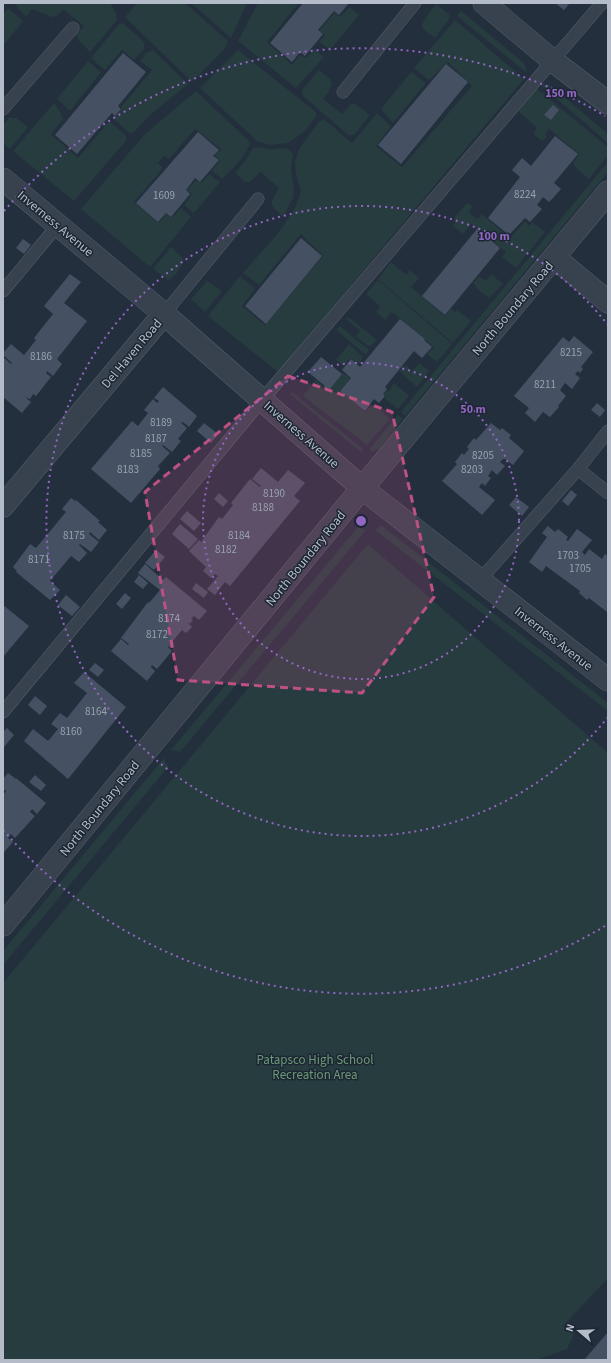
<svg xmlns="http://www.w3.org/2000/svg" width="611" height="1363" font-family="'Source Sans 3',sans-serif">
<rect width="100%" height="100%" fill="#242f3e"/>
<path fill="#263c3f" d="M13 3H110L116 13 117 20 90 52 78 40 76 35 84 26 64 10 56 16 52 17 32 9 26 16Z
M137 3H185L228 41 224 50 192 82 125 17Z
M191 3H247L231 38Z
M258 3H299L267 42 292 65 300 55 306 58 314 49 324 57 296 88 238 41Z
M436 4 449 14V19L435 38C431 35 424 31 422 27 421 22 433 8 436 4Z
M350 7 359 15 330 50 319 42 325 35 319 31 334 13 340 17Z
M8 8 23 21 3 46V15Z
M461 11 525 64 527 73 457 16Z
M455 20 524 79 278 372 208 316 240 276 255 289 242 306 265 325 323 256 301 234 259 285 243 273 279 232 295 208 301 191 296 174 295 162 299 149 319 121 325 120 352 143 377 113 391 126 376 146 402 167 472 86 448 62 429 80 414 68Z
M123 23 144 42V49L134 60 122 50 105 70 91 58 119 24Z
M153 50 188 84 149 116 133 133H130L113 119 122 108 121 107 152 70 140 61 146 53Z
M238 50 316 112 317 115 305 131 288 143 270 145 257 141 200 88Z
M88 61 101 72 70 111 57 99Z
M319 70 330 79 332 83 329 91 323 99 342 114 351 104H355L370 115 354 135H348L303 96 302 90Z
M411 72 426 83 393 123 381 109Z
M546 84 551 86 608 134V143L541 85Z
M536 88 608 147V155L589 179 577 169 573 163 579 154 549 129 545 134 547 137 542 141 533 134 537 128 518 111Z
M196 91 250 142C248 155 231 170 222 179L212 171 220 160 214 156 221 149 195 129 169 159 164 156 158 163 163 168 134 202 159 223 166 214 172 218 181 208 191 217 150 267 81 209 145 134Z
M54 103 61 113 62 117 64 118 51 134 78 158 109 121 126 136V141L74 201 13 151Z
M9 118H16L28 127 10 149 3 143V125Z
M259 147 268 149 287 148 293 154 291 168 294 189 293 198 283 217 272 206V200L279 188 263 174 260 172 250 182H245L235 173 247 158 253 148Z
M608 162V172L405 416 401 412Z
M209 174 220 182 194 213 184 205 192 194 187 190 196 180 202 183Z
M467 203 472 206 469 213 478 219 482 214 510 238 525 221 530 226 532 222 545 232 516 268 502 257 506 252 471 224 463 234 453 226 456 220 454 218Z
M171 247 182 257 184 261 176 274 168 280 153 269Z
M391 262 406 275 410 270 419 278 411 287 445 316 451 309 455 312 457 310 471 321 453 343 378 279Z
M491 274 503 284 489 298 475 287 476 286 473 283 479 276 486 281Z
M378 280 452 344 437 362 427 354 434 347 392 312 385 320 376 312 380 306 366 294Z
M207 281 222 291 205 312 191 299Z
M348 317 377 340 372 345 368 346 355 336 360 331 346 319Z
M340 326 369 350 366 355 336 330Z
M349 344 363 357 359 364 350 358 344 366 336 360Z
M419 363 429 371 417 387 399 371 406 365 412 371Z
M343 373 350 378 340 391 365 412 372 406H375L390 419 367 445 303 396 316 380 323 386 322 389 326 391 328 389 329 390Z
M394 383 409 396 398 409 385 399 386 396 384 394 386 390 389 391Z
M292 392 363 449 361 452 290 394Z
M398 415 403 418 380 448 372 452 369 449Z
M381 525 608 703V711L375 530Z
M358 527 366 530 180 752 171 750Z
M368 544 608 753V1278L563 1326 575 1332 567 1349 536 1360H3V983Z
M164 758 168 767 3 965V951Z"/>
<path fill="#455162" d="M303 3H349L339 15 334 11 318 30 323 34 305 56 300 52 292 62 270 43Z
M555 3H570L564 10Z
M123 53 146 72 118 106 121 109 115 116 112 113 77 154 55 135Z
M446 64 468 82 401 164 378 145Z
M553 105 559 110 551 120 544 115Z
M198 132 219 150 213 156 219 160 200 182 195 178 186 190 190 194 171 217 166 213 158 222 136 203Z
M555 136 578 154 554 183 561 189 553 198 549 202 543 197 537 205 542 209 530 222 525 218 509 235 488 218 520 177 512 170 522 158 531 166Z
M477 229 500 248 445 315 422 296Z
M301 238 322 256 266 324 245 306Z
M23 239 31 245 24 254 16 248Z
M70 274 81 282 64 303 87 321 57 359 62 364 53 376 47 371 46 373 51 377 36 396 33 394 30 399 25 397 31 402 22 413 3 397V357L11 364 12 363 3 355V353L11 344 24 355 36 340 34 338 53 314 44 306Z
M400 319 425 339 424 340 432 347 422 358 414 351 385 387 387 389 383 394 385 396 379 403 374 399 365 411 340 391 351 378 342 370 351 359 360 367Z
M574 336 593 352 581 367 583 369 580 373 578 371 575 374 580 378 572 389 565 383 560 390 566 396 558 406 559 407 550 417 543 412 535 422 525 413 529 408 514 396 563 337 569 342Z
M321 357 342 374 330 389 328 388 326 390 323 388 325 386 308 372Z
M163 387 197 416 189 427 183 422 181 423 187 428 178 439 181 441 172 452 163 445 162 446 170 453 158 466 160 469 131 503 91 469 132 421 138 426 148 413 144 410 153 399 157 403 159 401 154 398Z
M597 403 605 410 600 417 591 410Z
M204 423 218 434 211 443 197 431Z
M491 423 500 430 502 428 511 435 509 438 524 451 513 465 505 459H503L500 462 505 466 497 475 492 470 488 476 491 478 485 486 482 483 479 487 495 500 482 515 442 481 457 464 455 462 462 453 464 455 469 449 467 447 474 438 476 440Z
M261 468 278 482 288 470 305 483 294 496 300 501 230 586 225 582 215 595 207 589 218 576 215 574 211 578 203 571 206 567 189 551 199 540 201 542 219 517 222 519 233 505 231 503 250 479 260 487 261 486 252 479Z
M571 490 577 495 568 506 562 501Z
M219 493 228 501 223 507 214 499Z
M516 497 529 507 522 516 509 505Z
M71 498 75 501 76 500 100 521 98 522 107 530 99 540 90 532 89 534 99 542 91 552 80 544 79 545 87 553 79 562 71 556 50 581 60 590 50 600 16 572 17 571 13 567 30 544 36 548 66 512 62 509Z
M187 511 201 523 194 531 180 519Z
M180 524 198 539 189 549 172 534Z
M548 526 555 532 558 529 568 537 566 540 568 541 577 529 592 540 582 552 585 555 589 549 602 559 605 554 608 556V610L607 612 589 598 587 600 579 593 580 591 546 566 542 572 529 562 547 537 542 533Z
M156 550 165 557 154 570 145 563Z
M145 564 163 580 166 577 207 611 199 620 194 616 191 619 193 620 190 624 188 622V623L192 627 186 633 182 630 172 642 174 644 171 648 168 646V647L172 651 157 669 152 665 151 667 155 671 147 681 111 651 121 639 128 645 129 644 121 638 148 602 149 603 160 590 138 573Z
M139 575 148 583 143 589 134 582Z
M196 583 208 592 204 598 192 589Z
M125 593 131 598 122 609 116 604Z
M66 595 80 607 72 616 58 605Z
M3 605 29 626 3 657Z
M95 663 104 670 98 677 89 670Z
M84 672 126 707 68 779 24 741 33 729 48 741 58 729 51 724 60 713 67 718 87 693 74 683Z
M35 696 47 706 40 715 28 705Z
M7 728 14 735 4 747 3 746V732Z
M8 773 16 779V778L46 803 37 814 32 809 30 812 35 816 15 838 11 834 8 838 13 842 4 852 3 851V795L6 791 3 789V779Z
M35 775 46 785 41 791 29 782Z
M608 1332V1360H584Z"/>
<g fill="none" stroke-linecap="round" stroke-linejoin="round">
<defs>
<path id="lane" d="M343 92 415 3
M3 109 73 28
M3 291 58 225
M164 314 258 199
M578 469 608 493
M480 580 578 469 608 431
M3 712 262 400 602 3"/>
<path id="street" d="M484 3 553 61 608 103
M3 179 164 314 362 488 608 680
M554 257 608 302
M3 506 164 314
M3 925 344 510 608 192"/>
</defs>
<use href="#lane" stroke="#565f6c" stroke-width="13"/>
<use href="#street" stroke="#565f6c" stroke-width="23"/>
<use href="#lane" stroke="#38414e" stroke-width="12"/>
<use href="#street" stroke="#38414e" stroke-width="22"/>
</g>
<path fill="#bd5182" fill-opacity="0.2" stroke="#bd5182" stroke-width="3" stroke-dasharray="8 5" stroke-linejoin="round" d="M288 376 392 412 434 597 362 693 178 680 145 492Z"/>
<g fill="none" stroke="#9266c3" stroke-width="2" stroke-dasharray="2 4">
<circle cx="361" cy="521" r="158"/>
<path d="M608 717A315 315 0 1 1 608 325"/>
<path d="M605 926A473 473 0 0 1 4 831M4 211A473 473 0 0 1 605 116"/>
</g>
<g text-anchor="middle" stroke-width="3" stroke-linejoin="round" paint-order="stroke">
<g font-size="11" fill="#98a1af">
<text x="525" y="198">8224</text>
<text x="164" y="199">1609</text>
<text x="571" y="356">8215</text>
<text x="41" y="360">8186</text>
<text x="545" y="388">8211</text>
<text x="161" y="426">8189</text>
<text x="156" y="442">8187</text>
<text x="141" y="457">8185</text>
<text x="483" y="459">8205</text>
<text x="128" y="473">8183</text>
<text x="472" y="473">8203</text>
<text x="274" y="497">8190</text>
<text x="263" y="511">8188</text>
<text x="74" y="539">8175</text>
<text x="239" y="539">8184</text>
<text x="226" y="553">8182</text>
<text x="568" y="559">1703</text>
<text x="39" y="563">8171</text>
<text x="580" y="572">1705</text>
<text x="169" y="622">8174</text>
<text x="157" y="638">8172</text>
<text x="96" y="715">8164</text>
<text x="71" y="735">8160</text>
</g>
<g font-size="13" fill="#b4bcc9" stroke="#1d2633">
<text transform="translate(56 223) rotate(40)" y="5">Inverness Avenue</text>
<text transform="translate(512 308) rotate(-50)" y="5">North Boundary Road</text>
<text transform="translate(131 353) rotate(-50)" y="5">Del Haven Road</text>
<text transform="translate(302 434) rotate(41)" y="5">Inverness Avenue</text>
<text transform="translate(305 558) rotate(-51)" y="5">North Boundary Road</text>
<text transform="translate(554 638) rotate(38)" y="5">Inverness Avenue</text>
<text transform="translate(99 808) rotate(-51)" y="5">North Boundary Road</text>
</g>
<g font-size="13" fill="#6b9a76" stroke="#1d2633">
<text x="315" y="1064">Patapsco High School<tspan x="315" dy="15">Recreation Area</tspan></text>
</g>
</g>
<circle cx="361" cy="521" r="6" fill="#9266c3" stroke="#1d2633" stroke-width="2"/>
<g font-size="12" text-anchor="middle" font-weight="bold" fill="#9266c3" stroke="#1d2633" stroke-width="3" stroke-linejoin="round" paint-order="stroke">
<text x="561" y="97">150 m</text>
<text x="494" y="240">100 m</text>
<text x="473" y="413">50 m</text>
</g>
<rect width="611" height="1363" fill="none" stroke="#b4bcc9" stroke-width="8"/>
<g transform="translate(579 1331) rotate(289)" stroke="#1d2633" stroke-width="3" paint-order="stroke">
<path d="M0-3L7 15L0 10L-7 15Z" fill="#b4bcc9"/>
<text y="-6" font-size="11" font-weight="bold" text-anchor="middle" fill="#b4bcc9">N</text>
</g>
</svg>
